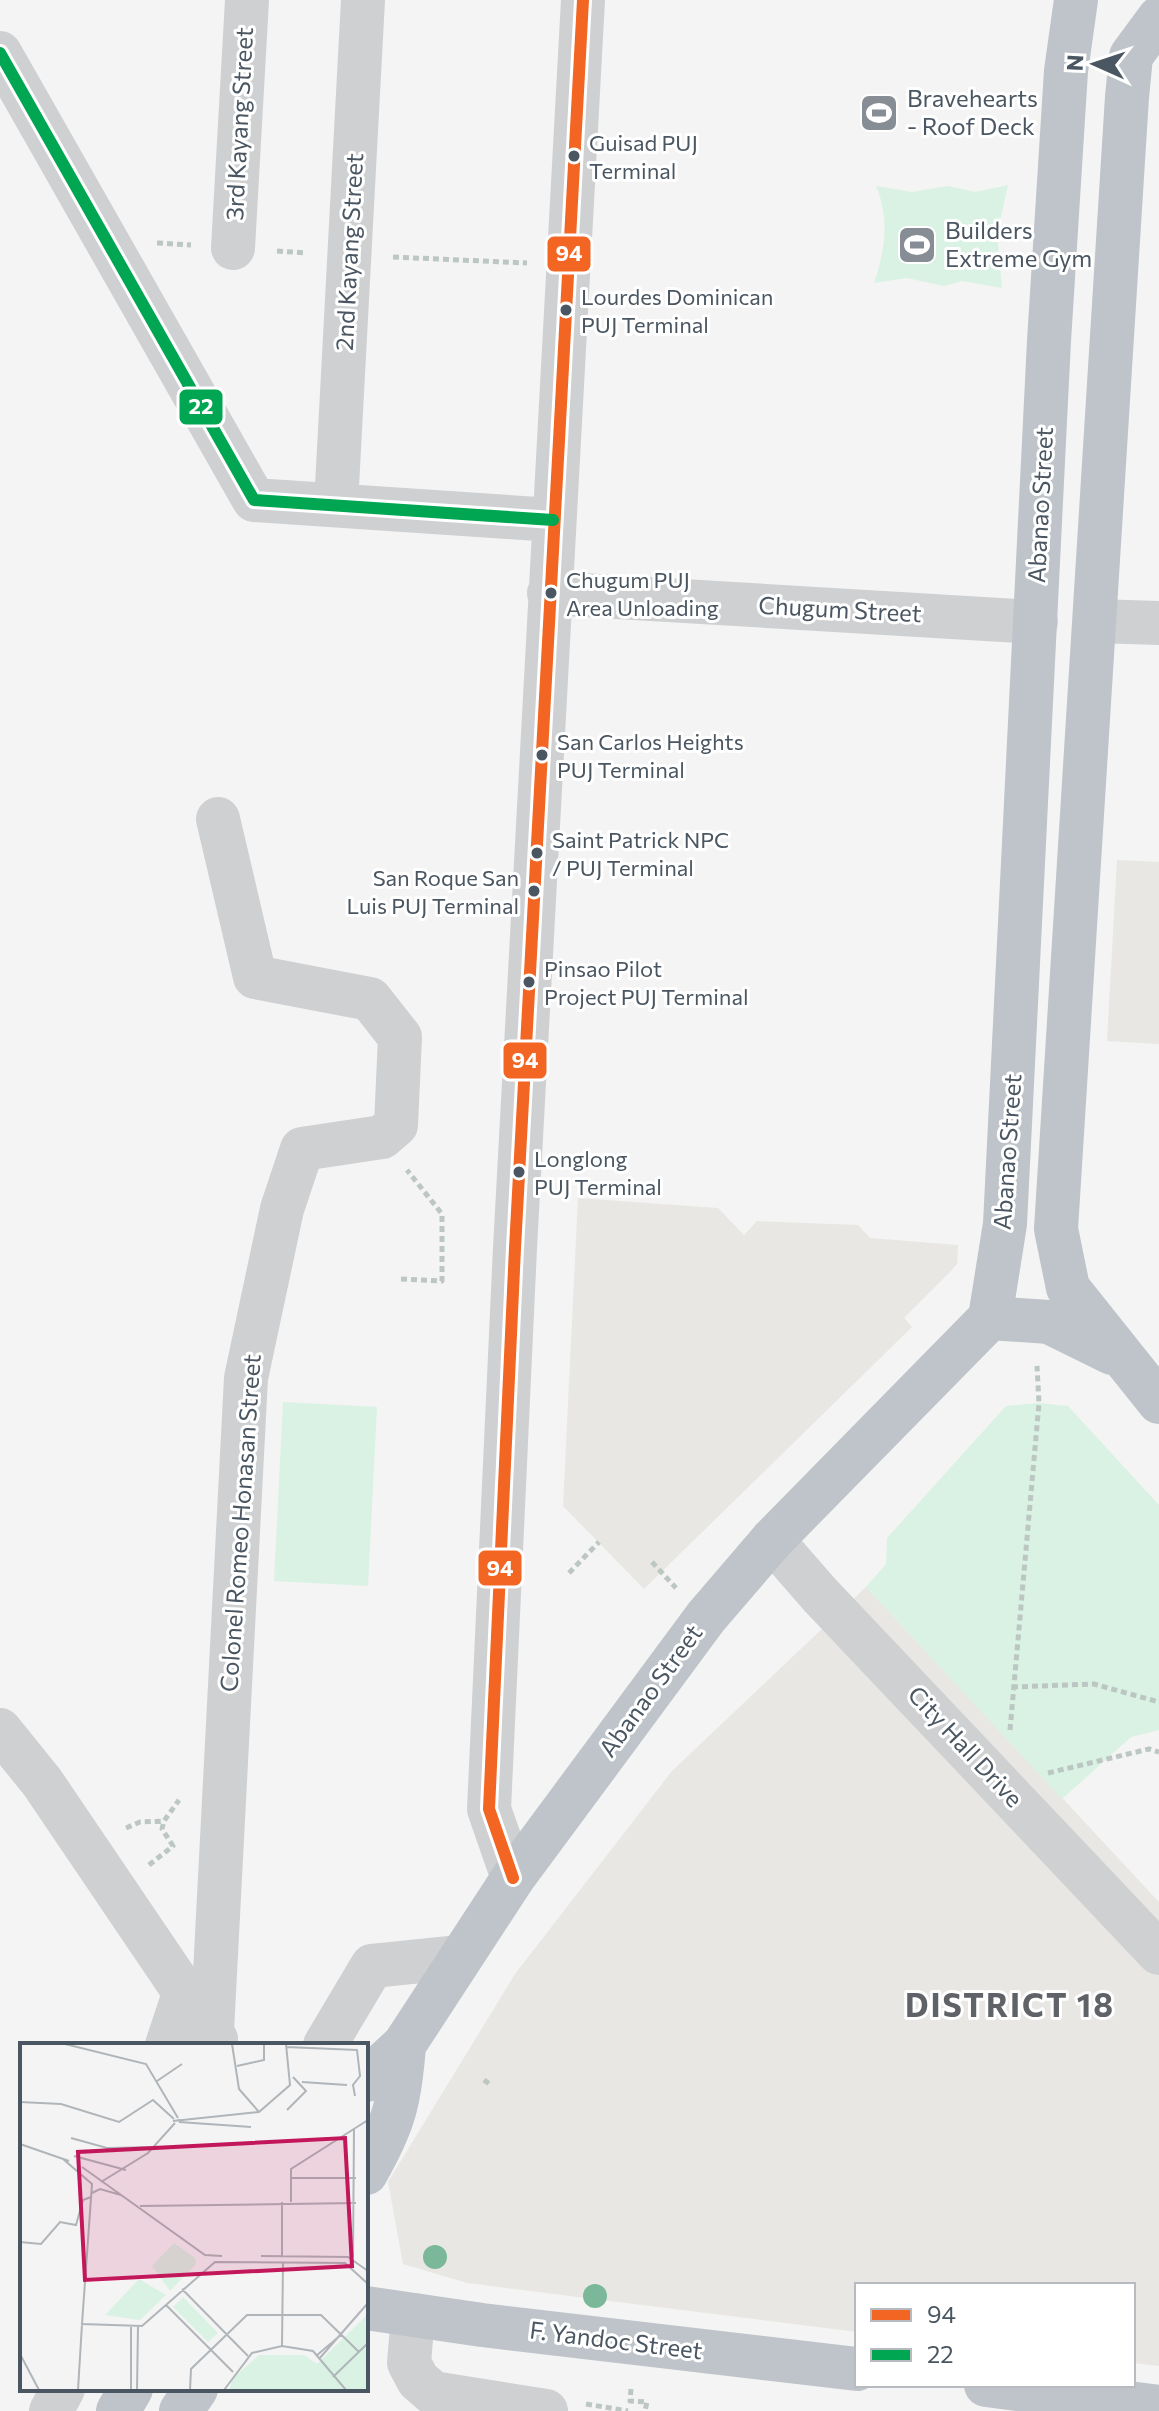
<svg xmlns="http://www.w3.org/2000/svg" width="1159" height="2411" font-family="Commissioner,sans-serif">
<rect width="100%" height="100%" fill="#f4f4f4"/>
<path fill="#e8e7e3" d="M1117 860 1159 862V1044L1107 1041Z
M578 1198 718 1208 744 1235 757 1221 858 1225 870 1238 958 1245 957 1264 951 1271 904 1318 912 1327 644 1589 563 1506Z
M866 1587 1159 1902V2366L1133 2363V2285H857V2332L467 2283 403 2264 388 2182 515 1974 672 1771Z"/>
<path fill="#d9f2e3" d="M1008 185 997 234 1002 288 962 281 944 286 907 278 874 283C885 250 890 219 876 186L912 192 948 186 975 192Z
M283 1402 377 1407 368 1586 274 1581Z
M1039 1403 1068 1406 1159 1505V1730L1131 1737 1062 1799 866 1587 886 1564 887 1538 1006 1406Z"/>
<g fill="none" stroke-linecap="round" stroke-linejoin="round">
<path stroke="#bcc7c4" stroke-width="5" stroke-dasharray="6 4" stroke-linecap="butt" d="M157 243 191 245
M277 251 307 253
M393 257 527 263
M401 1279 442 1281V1214L407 1170
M652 1562 676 1588
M569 1573 599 1542
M1012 1687 1094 1684 1159 1702
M1010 1730 1039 1403 1037 1366
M1048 1773 1149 1749 1159 1752
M126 1828 140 1822 164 1821 179 1800
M149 1865 173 1846 162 1829 164 1821
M484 2080 492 2086
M631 2389 630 2401 647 2402 645 2411
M586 2404 628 2411"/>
<path stroke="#ced0d2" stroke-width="44" d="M0 53 254 500 553 520
M233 248 247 0
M336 505 363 0
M549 593 1036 622
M1095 621 1159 623
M772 1540 820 1595 1159 1953
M0 1730 42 1782 216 2039
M513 1878 489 1809 515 1248 583 0
M212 2031 246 1378 282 1209 302 1149 382 1137 396 1125 400 1037 370 999 255 977 218 819
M167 2045 185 1991
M325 2045 372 1966 460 1957
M413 2315 409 2363 418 2380 433 2393 546 2411
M51 2411 63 2389"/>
<path stroke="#bec4c9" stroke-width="44" d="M1159 18 1131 56 1127 97 1056 1229 1068 1288 1159 1402
M990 1318 1049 1322 1112 1353
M366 2080 404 2045 513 1878 706 1617 772 1540 990 1318 1005 1224 1049 341 1066 71 1076 0
M366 2173C394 2124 400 2101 404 2045
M366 2308 482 2325 857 2369
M986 2385 1159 2407
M118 2411 131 2389
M181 2411 196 2389"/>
<defs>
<path id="bus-1" d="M513 1878 489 1809 515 1248 583 0"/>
<path id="bus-2" d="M0 53 254 500 553 520"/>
</defs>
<use href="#bus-1" stroke="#fff" stroke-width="18"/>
<use href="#bus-2" stroke="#fff" stroke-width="18"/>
<use href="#bus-1" stroke="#f26522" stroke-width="12"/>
<use href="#bus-2" stroke="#00a651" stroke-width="12"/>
</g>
<g fill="#7ab899">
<circle cx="435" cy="2257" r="12"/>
<circle cx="595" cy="2296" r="12"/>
</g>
<defs>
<symbol id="stadium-square" viewBox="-11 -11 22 22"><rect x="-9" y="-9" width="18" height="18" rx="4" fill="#868d94" stroke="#fff"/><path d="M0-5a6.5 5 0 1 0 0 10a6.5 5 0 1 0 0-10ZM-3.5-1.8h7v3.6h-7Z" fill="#fff"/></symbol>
</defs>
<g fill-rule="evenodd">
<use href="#stadium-square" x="857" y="91" width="44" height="44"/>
<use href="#stadium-square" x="895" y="223" width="44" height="44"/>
</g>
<g fill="#4a5661" stroke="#fff" stroke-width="3">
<circle cx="574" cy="156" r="7"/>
<circle cx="566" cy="310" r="7"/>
<circle cx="551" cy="593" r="7"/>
<circle cx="542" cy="755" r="7"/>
<circle cx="537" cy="853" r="7"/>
<circle cx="534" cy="891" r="7"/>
<circle cx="529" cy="982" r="7"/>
<circle cx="519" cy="1172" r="7"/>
</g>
<g text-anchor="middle" stroke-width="6" stroke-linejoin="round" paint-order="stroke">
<g font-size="22" fill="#4a5661" stroke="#fff" text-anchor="start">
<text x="589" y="151">Guisad PUJ<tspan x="589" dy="28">Terminal</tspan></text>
<text x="581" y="305">Lourdes Dominican<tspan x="581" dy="28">PUJ Terminal</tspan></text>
<text x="566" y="588">Chugum PUJ<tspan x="566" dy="28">Area Unloading</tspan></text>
<text x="557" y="750">San Carlos Heights<tspan x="557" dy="28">PUJ Terminal</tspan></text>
<text x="552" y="848">Saint Patrick NPC<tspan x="552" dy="28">/ PUJ Terminal</tspan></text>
<text x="519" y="886" text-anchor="end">San Roque San<tspan x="519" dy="28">Luis PUJ Terminal</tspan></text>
<text x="544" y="977">Pinsao Pilot<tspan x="544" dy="28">Project PUJ Terminal</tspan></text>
<text x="534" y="1167">Longlong<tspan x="534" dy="28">PUJ Terminal</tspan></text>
</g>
<g font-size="24" fill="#4a5661" stroke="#fff" text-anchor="start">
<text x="907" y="107">Bravehearts<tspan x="907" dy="28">- Roof Deck</tspan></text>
<text x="945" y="239">Builders<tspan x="945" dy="28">Extreme Gym</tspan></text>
</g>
<g font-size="24" fill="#4a5661" stroke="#fff">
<text transform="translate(240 124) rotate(-87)" y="8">3rd Kayang Street</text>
<text transform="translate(350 252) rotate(-87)" y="8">2nd Kayang Street</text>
<text transform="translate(1041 505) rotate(-87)" y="8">Abanao Street</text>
<text transform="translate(840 610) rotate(3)" y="8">Chugum Street</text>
<text transform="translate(1008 1152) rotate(-86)" y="8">Abanao Street</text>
<text transform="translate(241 1523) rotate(-86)" y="8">Colonel Romeo Honasan Street</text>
<text transform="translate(651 1691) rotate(-54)" y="8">Abanao Street</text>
<text transform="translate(965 1747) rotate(47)" y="8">City Hall Drive</text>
<text transform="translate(616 2341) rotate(7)" y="8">F. Yandoc Street</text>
</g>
<g font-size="32" font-weight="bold" letter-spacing="2" fill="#5f6368" stroke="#fff">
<text x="1010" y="2017">DISTRICT 18</text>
</g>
</g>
<g transform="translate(20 2043)">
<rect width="348" height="348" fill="#f4f4f4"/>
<path d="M154 200 175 215 176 221 150 248 132 223ZM119 236 146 252 120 277 85 272ZM163 254 198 290 188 299 153 264ZM348 271V347H209L213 335 239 312H284L297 321Z" fill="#d9f2e3"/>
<path fill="none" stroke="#b0b5b9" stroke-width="2" d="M45 1 126 21 158 75M212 1 219 46 239 69M266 4 337 7 340 33 333 42 335 53M217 23 244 17V1M137 38 162 21M282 39 327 42M0 59 41 61 99 79 133 57 154 76M267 67 286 48 273 34M160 77 153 78 239 69 270 42 266 1M159 79 231 84M51 95 87 105 134 104M0 101 49 118M54 113 106 127M43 116 72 141 62 281 122 283 195 219 325 220 348 241M62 124 185 212 202 213M271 135H336M81 139 128 110 155 80M72 150 80 146 101 152M271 159V126L348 77M120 163 336 160M0 199 21 201 40 179 56 182 63 157 71 154M241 213 328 214 348 228M262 213V159M333 214 334 86M162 246 228 313M146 262 213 329M262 303 263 220M0 311 19 347M296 313 322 291M299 316 348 260M313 334 348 300M58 347 62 281M111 347V283M117 347 118 283M170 347 171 326 227 272H301L339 309M204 347 232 310 262 303 293 308 326 347"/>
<path fill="#c2185b" fill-opacity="0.15" stroke="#c2185b" stroke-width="4" d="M325 95 332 223 65 237 58 109Z"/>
<rect width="348" height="348" fill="none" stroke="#4a5661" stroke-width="4"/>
</g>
<g stroke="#fff" stroke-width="3">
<rect x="546" y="235" width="46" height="38" rx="8" fill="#f26522"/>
<rect x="178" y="388" width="46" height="38" rx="8" fill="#00a651"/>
<rect x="502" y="1041" width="46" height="39" rx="8" fill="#f26522"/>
<rect x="477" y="1549" width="46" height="38" rx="8" fill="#f26522"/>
</g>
<g font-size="22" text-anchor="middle" font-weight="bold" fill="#fff">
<text x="569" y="261">94</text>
<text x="201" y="414">22</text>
<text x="525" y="1068">94</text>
<text x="500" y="1576">94</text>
</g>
<rect x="855" y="2283" width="280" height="104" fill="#ffffff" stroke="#b7bbc0" stroke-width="2"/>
<rect x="871" y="2309" width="40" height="12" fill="#f26522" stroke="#b7bbc0" stroke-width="2"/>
<text x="927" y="2323" font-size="24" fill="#4a5661">94</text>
<rect x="871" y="2349" width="40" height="12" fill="#00a651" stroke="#b7bbc0" stroke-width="2"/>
<text x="927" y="2363" font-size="24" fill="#4a5661">22</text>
<g transform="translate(1095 64) rotate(273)" stroke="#ffffff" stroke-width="6" paint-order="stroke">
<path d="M0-6L14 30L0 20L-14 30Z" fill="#4a5661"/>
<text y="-12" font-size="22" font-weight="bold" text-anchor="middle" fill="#4a5661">N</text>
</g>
</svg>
